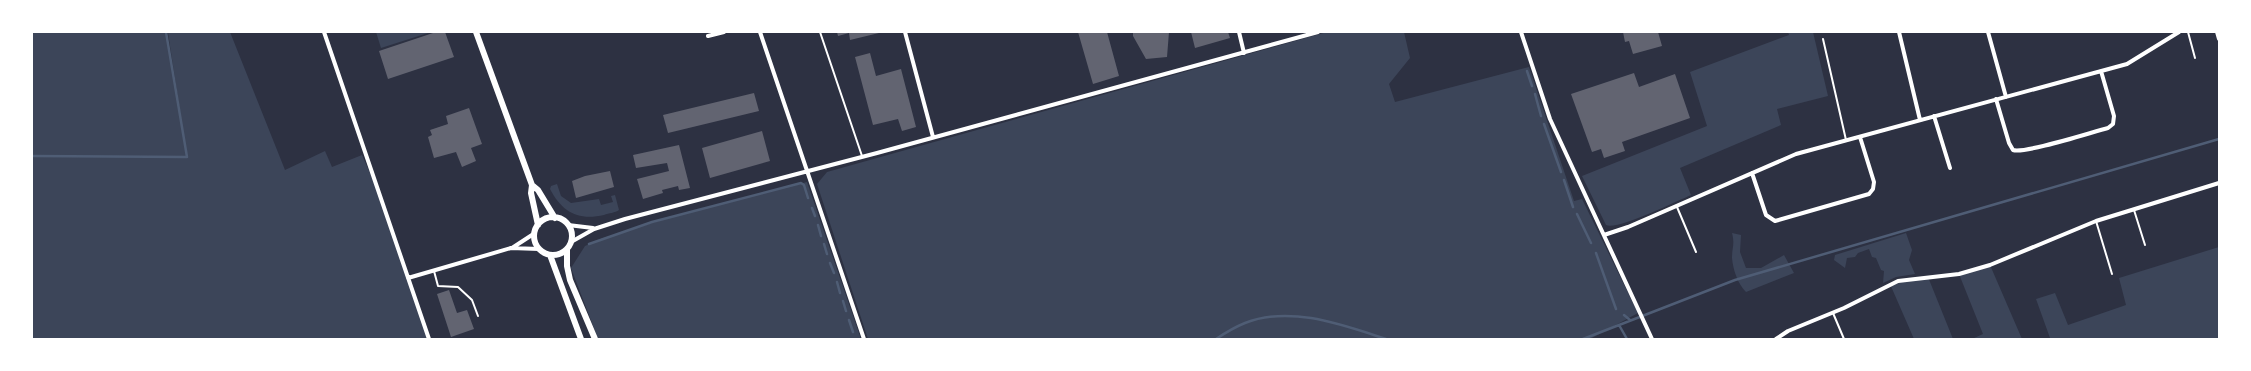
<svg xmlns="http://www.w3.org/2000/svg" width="2251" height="371" font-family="'DM Sans',sans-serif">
<rect width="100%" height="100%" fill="#2d3142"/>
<path fill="#3c4559" d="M32 32H166L182 124 168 33 230 32 285 170 325 151 332 167 362 155 382 200 428 339H32Z
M376 32H431L381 48Z
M1327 32H1404L1410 58 1389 84 1395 102 1529 67 1574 201 1582 199 1638 313 1590 339H868L817 184 827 172Z
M1788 32H1813L1828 96 1777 109 1781 125 1680 168 1691 195C1677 201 1616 231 1606 225L1582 176 1707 126 1690 72 1789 35Z
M807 182 861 339H598L571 268 585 246 603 238 685 213Z
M557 184 561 196 571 203 599 199 601 205 613 202 611 196 615 195 619 210C615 213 609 213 604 215 578 221 562 212 550 189L551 186Z
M1732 233 1741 235 1740 252 1746 268H1761L1784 255 1794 273 1746 292C1738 284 1733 270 1732 258 1732 247 1735 245 1732 233Z
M1906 233 1912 250 1909 260 1915 274 1896 277 1883 283 1884 271 1881 270 1876 258 1872 257 1869 249 1858 253 1855 257 1847 258 1845 268 1834 260 1835 255Z
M2219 247V339H2047L2050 338 2036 299 2055 293 2068 325 2126 305 2119 278Z
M1990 265 2022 339H1972L1983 334 1959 274Z
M1928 277 1953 339H1914L1890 284Z"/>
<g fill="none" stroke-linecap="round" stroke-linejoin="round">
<path stroke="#4f5d75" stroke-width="2.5" d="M1527 71 1532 86
M1535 94 1541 116
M1544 124 1561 172
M32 156 187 157 166 32
M1564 180 1573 207
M812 208 815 216
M1577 214 1591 243
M818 225 821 236
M589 244 652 222 801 183 804 185 808 198
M824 244 827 254
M1596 253 1616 309
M830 263 834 273
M837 282 840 293
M843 301 846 311
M1624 315 1630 320
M849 320 853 332
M1619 325 1627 339
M1216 339C1225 333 1235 327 1245 323 1290 305 1343 325 1386 339
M1583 339 1735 280 2219 139"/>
</g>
<path fill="#626471" d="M436 32H445L454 57 388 79 379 51Z
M837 32H879V33L850 40 849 33 838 36Z
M1078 32H1107L1119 76 1093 84Z
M1133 32H1169L1167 57 1146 59 1133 36Z
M1191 32H1228L1230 38 1195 48Z
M1623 32H1658L1662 46 1633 54 1629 41 1625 42Z
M870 53 876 76 901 69 916 127 902 131 898 119 873 125 855 57Z
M1634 73 1639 87 1675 74 1690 118 1622 142 1625 151 1604 158 1601 149 1592 152 1571 94Z
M754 93 759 111 668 133 663 115Z
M469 108 482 144 471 148 476 161 462 167 456 152 434 158 428 137 432 135 430 130 448 124 446 116Z
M762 131 770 161 710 178 702 148Z
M679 145 690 188 679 190 678 186 662 190 663 193 643 199 637 179 669 171 667 163 636 168 633 155Z
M610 171 614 187 576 198 572 181 585 176Z
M449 290 457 313 467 310 474 329 451 337 437 294Z"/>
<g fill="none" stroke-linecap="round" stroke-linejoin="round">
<path stroke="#fff" stroke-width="2" d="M820 32 862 156
M2188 32 2195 58
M1823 39 1846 140
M1677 207 1696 252
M2134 210 2145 245
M2096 221 2112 274
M434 271 438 286 458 287 472 300 478 316
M1833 313 1844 339"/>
<path stroke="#fff" stroke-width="4" d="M324 32 429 339
M760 32 864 339
M905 32 933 137
M1239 32 1244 53
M1521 32 1550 119 1652 339
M1899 32 1920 120
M1988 32 2006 97
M2217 32 2219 39
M708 36 724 32
M1996 99 2009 143 2013 150C2025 154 2092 132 2108 128L2113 124 2114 116 2101 71
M1934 116 1950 168
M1752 173 1766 215 1775 221 1869 194 1873 189 1874 182 1860 137
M568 225 593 228
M1604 235 1628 227 1796 154 2127 64 2179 32
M571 242 594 229 625 219 877 153 1318 32
M512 248 535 233
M408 278 511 248 539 249
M1776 339 1788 331 1844 308 1898 281 1959 274 1990 265 2096 221 2219 183"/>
<path stroke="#fff" stroke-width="6" d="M476 32 532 185 531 193 538 225
M532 185 538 190 555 218
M534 236a19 19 0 1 1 38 0a19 19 0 1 1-38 0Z
M567 249V266L570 280 595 339
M550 255 581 339"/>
</g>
<rect width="2251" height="371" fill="none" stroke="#ffffff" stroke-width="66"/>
</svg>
